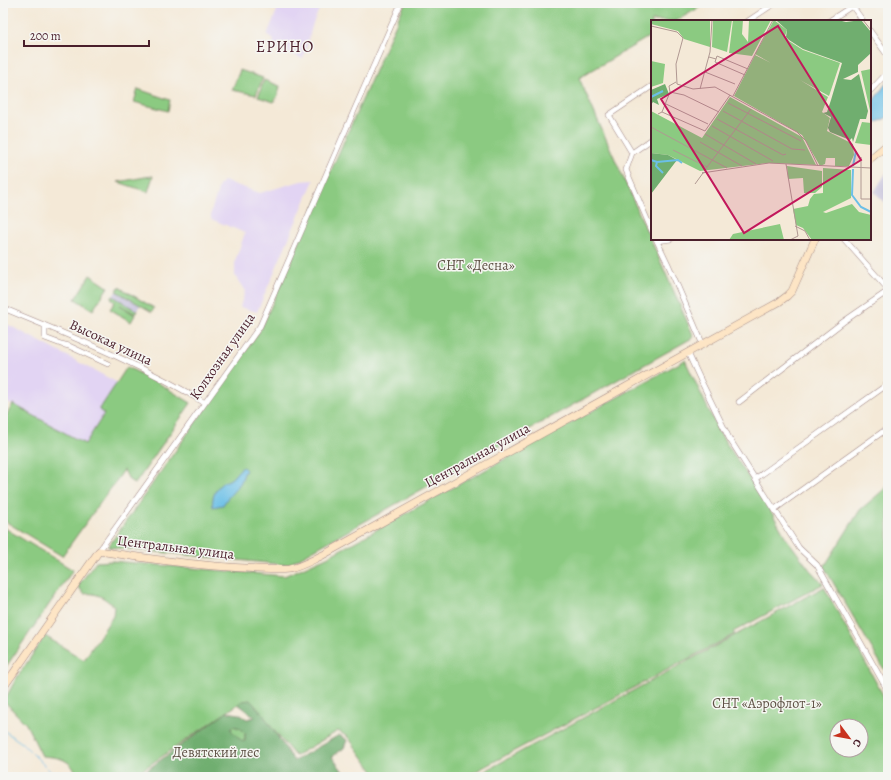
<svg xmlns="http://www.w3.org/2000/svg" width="891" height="780" font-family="Alegreya,serif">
<rect width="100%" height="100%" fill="#f6f6f2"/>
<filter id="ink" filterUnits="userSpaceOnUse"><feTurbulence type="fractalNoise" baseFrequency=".025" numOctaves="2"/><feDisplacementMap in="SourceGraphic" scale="8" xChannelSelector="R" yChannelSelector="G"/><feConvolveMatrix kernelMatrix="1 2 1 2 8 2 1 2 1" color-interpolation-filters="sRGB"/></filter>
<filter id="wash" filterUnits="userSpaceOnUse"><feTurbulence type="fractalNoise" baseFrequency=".012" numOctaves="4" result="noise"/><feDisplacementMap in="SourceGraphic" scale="16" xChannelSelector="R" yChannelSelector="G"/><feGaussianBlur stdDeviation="0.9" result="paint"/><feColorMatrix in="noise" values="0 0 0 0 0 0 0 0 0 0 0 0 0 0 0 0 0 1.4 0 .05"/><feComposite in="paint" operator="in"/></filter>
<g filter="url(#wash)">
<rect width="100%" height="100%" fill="#f4e9d7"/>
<path fill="#e2d4f3" d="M280 3H322L313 23 303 59 272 46 274 40 267 35Z
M314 180 257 312 240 307 245 291 235 276V261L245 233 211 219V212L219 186 224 181 260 193 301 181Z
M3 322 118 383 100 410 104 414 85 444 3 400Z"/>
<path fill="#c5c0da" d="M888 170V205L874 192Z
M119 287 154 308 152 312 140 305 135 314 111 299Z"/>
<path fill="#8bca81" stroke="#6a7456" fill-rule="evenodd" d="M405 3H707L676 21H652V35L579 78 694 337 287 565 108 547 261 329Z
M240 70 263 78 256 95 232 90Z
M264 80 280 86 278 95 274 102 258 97Z
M138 89 170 100 168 111 134 102Z
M153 176 148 192 118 182 145 177Z
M90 275 108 287 93 310 75 299Z
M119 287 154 308 152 312 116 291Z
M113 296 137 311 135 314 120 305 135 315 131 322 110 309 115 302 111 299Z
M685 360 719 432 772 513 786 538 810 570 823 584 733 632 735 634 465 777H377L348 737 338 731 295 756 258 711 240 703 132 777H80C75 773 74 768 70 764 62 757 52 757 42 756L26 724 4 701 16 679 45 636 84 660 113 616 114 606C104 598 97 592 84 594L78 586 96 562 112 561 284 576 296 571 329 556Z
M127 367 155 381 191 403 135 484 129 480 124 470 62 556 3 520V421L13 404 85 444 104 414 99 410Z
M888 486V676L824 567 860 510Z
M3 527 73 570 3 671Z
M824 587 888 704V777H474ZM837 726H861V750H837Z
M233 726 240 728 245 733V741C239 741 235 735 231 730Z"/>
<path fill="#70ae6f" stroke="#5d664d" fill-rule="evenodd" d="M250 700 262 713 294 761 339 735 347 740 344 748 332 757 347 777H137L227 712 239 714 247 719 255 717 238 704 242 701ZM233 726 240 728 245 733V741H242L231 730Z"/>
<path fill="#6bbfe7" stroke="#5a6f89" d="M888 81V117L874 124 870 125V105Z
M243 467 246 470C243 474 243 478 241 482 236 490 228 496 223 505L213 507C211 500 215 489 221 484 224 481 229 481 232 478 236 474 238 470 243 467Z"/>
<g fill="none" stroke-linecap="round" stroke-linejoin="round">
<path stroke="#6bbfe7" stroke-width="1" d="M3 730 22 743 56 777"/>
</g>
</g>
<g filter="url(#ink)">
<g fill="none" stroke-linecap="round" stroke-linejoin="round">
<defs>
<path id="street" d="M850 3 863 21
M748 21 775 3
M829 21 852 6
M870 31 888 56
M652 86 609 115 632 153 626 170 652 231
M870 91 888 72
M632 153 652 139
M656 239 668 264 703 345
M844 239 888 289
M657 241 671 239
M3 308C72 337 142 364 205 403
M45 326V338L61 344 69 346 108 364
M688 353 701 381 729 438 799 548 817 565 888 691
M739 402 843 322 888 291
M755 479 888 384
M775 509 888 428
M99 551 260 326 401 3"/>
<path id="secondary" d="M870 159 888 144
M3 688 99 551C142 558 185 564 229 567 248 568 270 571 289 569 301 567 312 560 323 555L779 302 787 296 792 291 815 239"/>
</defs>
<use href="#street" stroke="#9f8481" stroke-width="6"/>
<use href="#secondary" stroke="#9f8481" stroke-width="8"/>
<use href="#street" stroke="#fff" stroke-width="5"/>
<use href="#secondary" stroke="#fde5c5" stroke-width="7"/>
</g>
</g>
<g text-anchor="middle" stroke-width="3" stroke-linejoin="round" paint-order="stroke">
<g font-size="14" fill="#5e5245" stroke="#f6f6f2">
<text x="476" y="270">СНТ «Десна»</text>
<text x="767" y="708">СНТ «Аэрофлот-1»</text>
<text x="216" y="757">Девятский лес</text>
</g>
<g font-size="14" fill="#4a1f2b" stroke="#f6f6f2">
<text transform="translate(111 342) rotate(25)" y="5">Высокая улица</text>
<text transform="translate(222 356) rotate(-55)" y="5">Колхозная улица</text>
<text transform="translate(477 455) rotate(-29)" y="5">Центральная улица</text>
<text transform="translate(176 547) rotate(7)" y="5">Центральная улица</text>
</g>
<g font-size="16" letter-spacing="1" fill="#4a1f2b" stroke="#f6f6f2">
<text x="285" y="52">ЕРИНО</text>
</g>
</g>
<g transform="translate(651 20)">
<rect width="220" height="220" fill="#f4e9d7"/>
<path d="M0 0 59 1V27L33 19 27 11 0 4ZM62 0H81L76 32 61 27ZM82 0H92L91 14 97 22 98 0H120L101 36 78 33ZM123 0 136 10 134 16 138 21 152 30 189 43 178 76 149 60 177 77 171 92 179 98 176 111 202 124 203 135 198 146H184V138H175L174 144 169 146 151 115 83 76 104 35 120 43 104 34ZM0 41 14 44 12 63 0 67ZM220 49V95L210 51ZM79 77 151 117 165 145 118 143 49 151 17 135 0 133V91L51 118ZM211 102 220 103V125L204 123ZM136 146 171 151V167L164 173H153L152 158 137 159ZM172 148 200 150V178L172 192 175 193 201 184 208 192 220 195V220H161L152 208 145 205 142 189 157 186 159 179 163 174 172 173ZM129 204 133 220H78L82 214Z" fill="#8bca81"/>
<path d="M187 0 195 2 210 0 220 12V33L207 45V52L192 59 200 60 208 54 217 91 215 99H209L202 122 201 118 199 120 179 112 177 108 176 111 180 97 172 93 176 92 180 80 191 43 152 29 138 20 135 17 136 10 126 1ZM14 64 18 74 6 79 8 85 2 82 0 85V70ZM0 133 17 135 26 140 0 174Z" fill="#70ae6f"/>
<path fill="none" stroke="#6bbfe7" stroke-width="2" d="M0 77 12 71M0 140 6 142 27 140 31 143M6 142 5 146 12 153M202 146 205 131M202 149 201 175 210 187 220 192"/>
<path fill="none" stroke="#b09892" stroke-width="1" d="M212 0 220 10M0 6 26 12 32 18 25 44 26 64 42 69 64 67 146 112 155 121 167 146M58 37 65 39 66 36 97 49M65 39 64 42 94 55M54 52 84 64M49 69 59 32 61 0M19 72 33 75 68 92M82 76 122 0M77 83 150 121M15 84 57 104M72 91 141 129 154 130M11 92 54 111 79 75M7 94 11 92 19 72 18 66 25 62M66 99 132 135 135 134M61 106 122 141M0 107 76 148M54 114 105 144M49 122 91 146M22 130 56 147M210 137V179H220M135 144 147 216 139 220M53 151 100 89M56 152 51 153 118 143 220 148M44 164 52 153M144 206 154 211 159 220"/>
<path fill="#c2185b" fill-opacity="0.15" stroke="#c2185b" stroke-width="2" d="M127 6 210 140 93 213 10 79Z"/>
<rect width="220" height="220" fill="none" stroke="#4a1f2b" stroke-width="2"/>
</g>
<rect width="891" height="780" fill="none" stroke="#f6f6f2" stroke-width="16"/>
<g transform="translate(849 738) rotate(122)"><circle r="19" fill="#f6f6f2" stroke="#b1a0a2"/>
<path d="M0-3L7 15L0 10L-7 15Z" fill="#c8321e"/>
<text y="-6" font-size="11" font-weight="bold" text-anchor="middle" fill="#4a1f2b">С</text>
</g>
<path d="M24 40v6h125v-6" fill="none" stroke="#4a1f2b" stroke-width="2"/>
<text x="30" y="40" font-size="12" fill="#4a1f2b" stroke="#f6f6f2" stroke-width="3" paint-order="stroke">200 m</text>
</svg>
